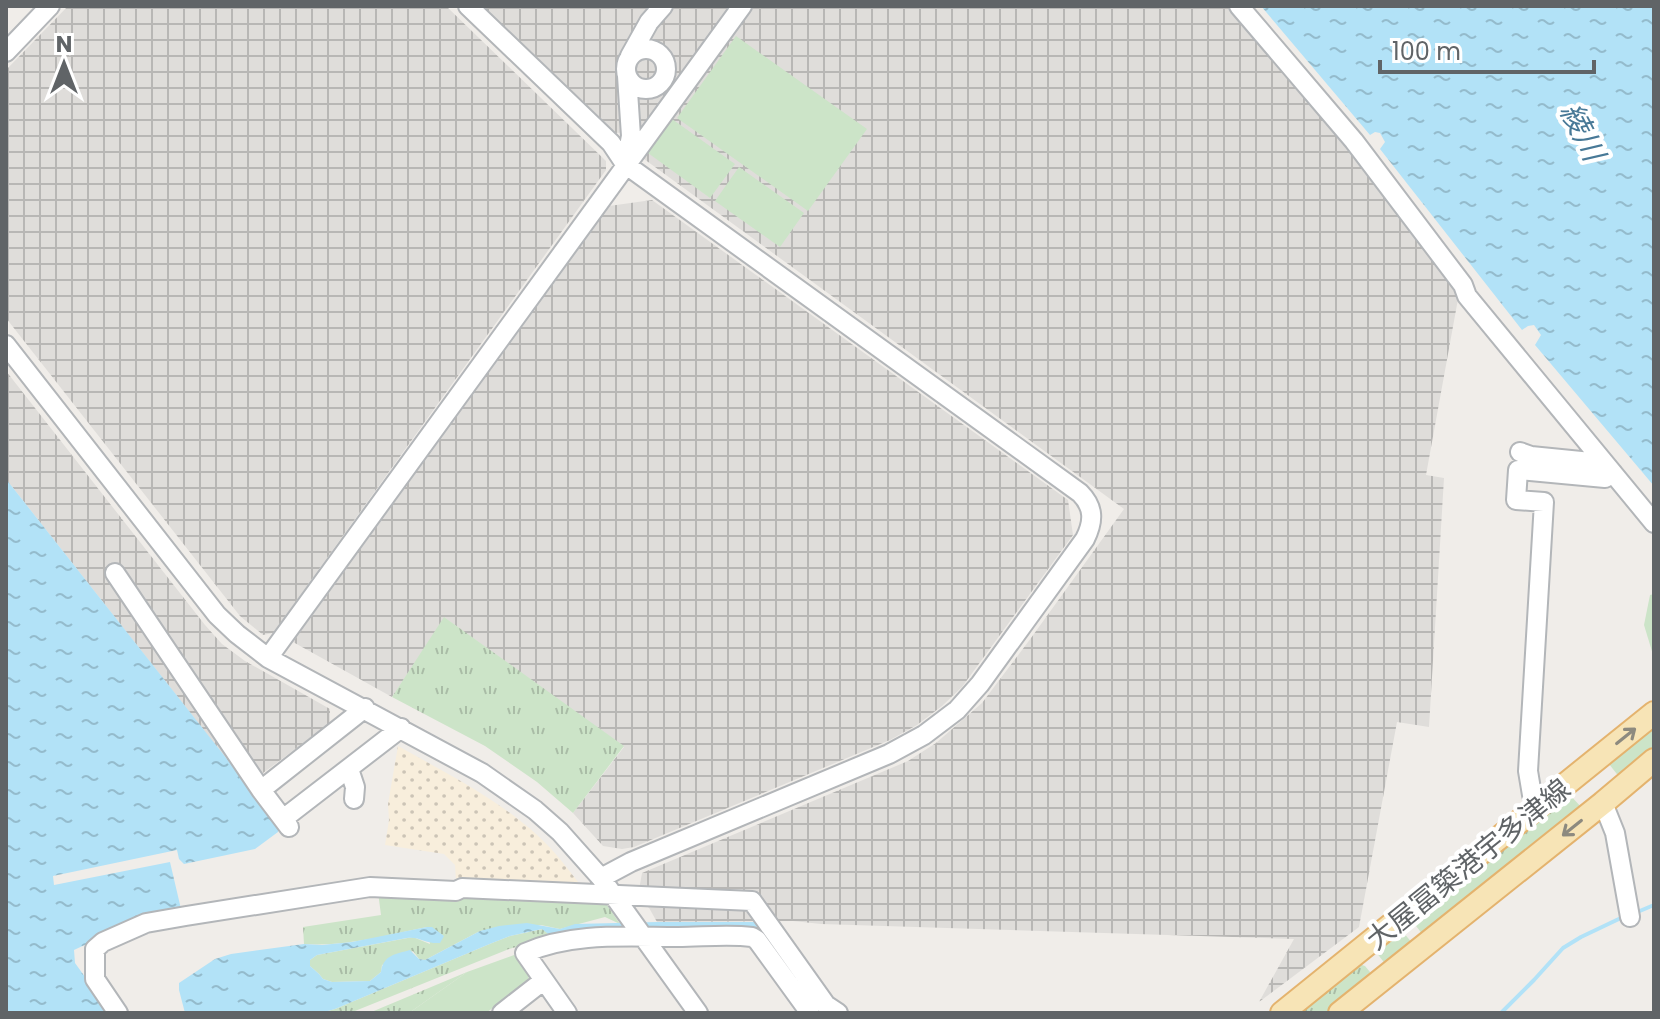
<svg xmlns="http://www.w3.org/2000/svg" width="1660" height="1019" font-family="Poppins,'Noto Sans JP',sans-serif">
<defs>
<pattern id="industrial-grid" width="8" height="8" patternUnits="userSpaceOnUse" patternTransform="scale(2)"><rect width="8" height="8" fill="#dfddda"/><path d="M0 4h8M4 0v8" fill="none" stroke="#b8b7b5"/></pattern>
<pattern id="grass-tufts" width="24" height="20" patternUnits="userSpaceOnUse" patternTransform="scale(2)"><rect width="24" height="20" fill="#cce4c8"/><path d="M3 7l-1-3M5 7V3M7 7l1-3M15 17l-1-3M17 17v-4M19 17l1-3" fill="none" stroke="#a9bca6"/></pattern>
<pattern id="forest-firs" width="22" height="20" patternUnits="userSpaceOnUse" patternTransform="scale(2)"><rect width="22" height="20" fill="#cce4c8"/><path d="M5 1l3.5 6h-7zM16 11l3.5 6h-7z" fill="#a9bca6"/></pattern>
<pattern id="sand-dots" width="8" height="8" patternUnits="userSpaceOnUse" patternTransform="scale(2)"><rect width="8" height="8" fill="#f8eedc"/><path d="M2 2h.1M6 6h.1" fill="none" stroke="#ccc4b6" stroke-width="1.8" stroke-linecap="round"/></pattern>
<pattern id="water-ripples" width="26" height="14" patternUnits="userSpaceOnUse" patternTransform="scale(2)"><rect width="26" height="14" fill="#b2e2f7"/><path d="M2 4q2-2 4 0t4 0M15 11q2-2 4 0t4 0" fill="none" stroke="#94bbcc"/></pattern>
</defs>
<rect width="100%" height="100%" fill="#f0ede9"/>
<path fill="url(#industrial-grid)" d="M68 6H446L606 161V170L273 633 263 635 240 616 6 318V70Z
M483 6H733L642 131 616 133Z
M748 6H1231L1460 288 1426 475 1444 478 1429 727 1397 722 1359 927 1259 1002 1294 939 821 924 793 921 657 922 639 890 642 873 908 761 936 743 982 703 1031 638 1124 509 644 159 643 152Z
M652 200 1068 500 1073 535 962 687 942 706 917 725 890 740 634 847 622 849 603 846 573 813 624 747 445 618 392 697 293 642 609 206Z
M6 371 205 625 222 644 245 661 330 709V723L247 785 6 479Z"/>
<path fill="url(#grass-tufts)" d="M444 617 624 746 573 813 537 782 485 746 392 697Z
M1654 727V750L1620 778 1609 764Z
M1570 795 1582 808 1423 935 1413 922Z
M378 892 595 901 607 905 620 924 605 917 560 929 541 925 480 931 425 960 419 959 413 951 382 965 381 972 370 981 332 982 323 979 319 974 310 966V960L317 955 413 937 430 944 427 927C387 935 346 947 304 944L303 927 381 915Z
M543 929 552 937 509 949 350 1013H321L335 1009 492 943 510 936Z
M1403 932 1413 944 1386 965 1376 952Z
M1362 965 1365 966 1370 972 1369 979 1326 1013H1297L1358 966Z
M467 972 409 1013H369Z"/>
<path fill="url(#forest-firs)" d="M1654 594V658L1644 625 1650 595Z"/>
<path fill="url(#sand-dots)" d="M398 746C446 773 496 798 536 834 554 850 568 869 582 887L456 881 455 865 444 854 385 845 389 820 388 804Z"/>
<path fill="#cce4c8" d="M736 36 867 129 808 211 677 118Z
M672 119 735 164 710 198 648 153Z
M739 167 804 213 780 247 715 201Z
M514 955 529 974 528 981 486 1013H409L467 972Z"/>
<path fill="url(#water-ripples)" d="M1261 6H1654V486L1535 345 1541 335 1534 325 1528 326 1522 330 1380 149 1385 142 1380 133 1375 132 1370 135Z
M6 479 279 825 278 832 255 849 184 864 179 859 177 850 53 876 54 885 170 862 181 909 142 918 74 950 75 963 111 1013H6Z
M657 922H759L824 1013H818L763 937H552L542 929 510 936 492 943 335 1009 321 1013H185L179 990V983L215 959 231 954 304 944 322 945 352 942 427 927H432L444 936 440 943C425 944 419 936 407 938L317 955 310 960V966L319 974 323 979 332 982 370 981 381 972C383 955 396 954 410 950L419 959 425 960 480 931 499 926 527 923 560 929 575 924Z"/>
<g fill="none" stroke-linecap="round" stroke-linejoin="round">
<path stroke="#b2e2f7" stroke-width="4" d="M1635 913 1654 905
M1501 1013 1534 980 1563 948 1581 937 1623 917"/>
<defs>
<path id="minor" d="M468 6 611 143 625 164 1080 493C1094 507 1094 521 1085 539L980 684 957 710 924 735 889 754 631 862 601 878
M1239 6 1354 141 1463 285 1467 296 1654 523
M626 69a20 20 0 1 1 40 0a20 20 0 1 1-40 0Z
M6 52 50 6
M630 56 649 22 663 6
M627 157 631 136 627 76
M6 345 217 615 237 634 268 658 482 773 535 810 560 832 601 878 698 1013
M1520 452 1531 456 1591 462 1600 458
M115 573 261 790 289 827
M268 658 742 6
M349 769 355 787 354 799
M261 790 365 708
M1603 803 1615 833 1630 917
M1538 807 1532 795 1528 771 1544 502 1516 500 1518 470 1605 478 1613 473
M283 819 401 728
M118 1013 95 979V949L103 942 146 923 186 916 370 887 456 891 462 888 752 901 826 1005 838 1013
M502 1013 543 981
M567 1013 525 953C572 932 627 937 678 937 702 937 728 934 752 937L757 940 810 1013"/>
<path id="major" d="M1282 1013 1654 713
M1340 1013 1603 803 1654 760"/>
</defs>
<use href="#minor" stroke="#b3b6b9" stroke-width="22"/>
<use href="#major" stroke="#e4b36e" stroke-width="26"/>
<use href="#minor" stroke="#fff" stroke-width="18"/>
<use href="#major" stroke="#f7e4b6" stroke-width="22"/>
</g>
<defs><path id="oneway-shaft" d="M-6 0H5M1.5-3L5.5 0L1.5 3" fill="none" stroke-width="1.6" stroke-linecap="round" stroke-linejoin="round" transform="scale(2)"/></defs>
<g stroke="#8d8a7f">
<use href="#oneway-shaft" transform="translate(1626 736) rotate(-39)"/>
<use href="#oneway-shaft" transform="translate(1572 828) rotate(141)"/>
</g>
<g text-anchor="middle" stroke-width="8" stroke-linejoin="round" paint-order="stroke">
<g font-size="28" fill="#606467" stroke="#fff">
<text transform="translate(1468 864) rotate(-39)" y="10">大屋冨築港宇多津線</text>
</g>
<g font-size="30" font-style="italic" fill="#487997" stroke="#fff">
<text transform="translate(1582 132) rotate(63)" y="10">綾川</text>
</g>
</g>
<rect width="1660" height="1019" fill="none" stroke="#606467" stroke-width="16"/>
<g transform="translate(64 64)" stroke="#ffffff" stroke-width="6" paint-order="stroke">
<path d="M0-6L14 30L0 20L-14 30Z" fill="#606467"/>
<text y="-12" font-size="22" font-weight="bold" text-anchor="middle" fill="#606467">N</text>
</g>
<path d="M1380 60v12h214v-12" fill="none" stroke="#606467" stroke-width="4"/>
<text x="1392" y="60" font-size="24" fill="#606467" stroke="#ffffff" stroke-width="6" paint-order="stroke">100 m</text>
</svg>
